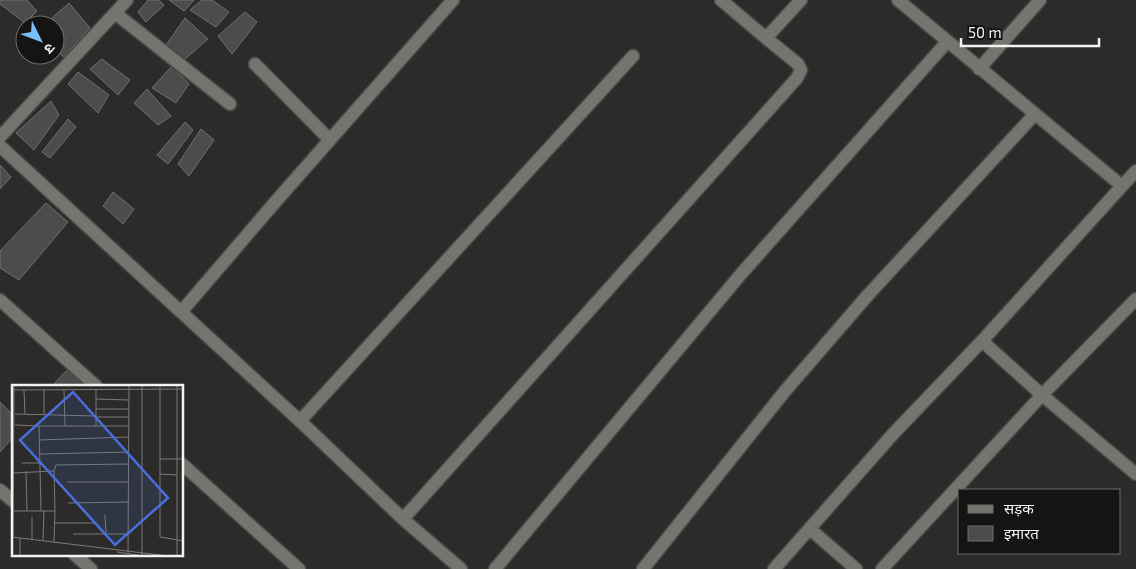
<svg xmlns="http://www.w3.org/2000/svg" width="1136" height="569" font-family="'Exo 2','Noto Sans Devanagari',sans-serif">
<rect width="100%" height="100%" fill="#2c2b29"/>
<path fill="#4e4c4a" stroke="#716e6c" d="M0 0H27L37 11 25 23 0 4Z
M148 0H159L164 5 146 22 138 12Z
M169 0H194L184 11Z
M202 0H212L229 12 216 27 190 10Z
M69 3 90 28 64 57 55 50V25H44Z
M245 12 257 22 232 54 218 36Z
M185 18 208 39 184 60 166 45Z
M102 59 130 80 118 95 90 69Z
M172 66 189 84 176 103 152 88Z
M78 72 109 95 98 113 68 84Z
M147 89 171 116 158 125 134 103Z
M51 101 59 115 34 150 16 133Z
M68 119 76 127 50 158 42 152Z
M185 122 193 130 168 164 157 155Z
M201 129 214 140 189 176 178 164Z
M0 165 11 177 0 189Z
M113 192 134 209 123 224 103 206Z
M46 203 68 222 19 280 0 268V251Z
M69 368 89 386H52Z
M0 402 14 416V436L0 452Z"/>
<g fill="none" stroke-linecap="round" stroke-linejoin="round">
<defs>
<path id="minor" d="M721 0 766 38 801 0
M898 0 1122 186 1136 171
M115 13 230 104
M255 64 330 140
M979 69 1040 0
M0 137 127 0
M0 146 300 421 403 519 461 569
M0 300 96 386
M181 312 277 200 453 0
M982 341 1042 395 1136 474
M300 421 633 56
M182 464 299 569
M0 490 14 502
M403 519 797 78 801 70 798 64 766 38
M810 529 856 569
M75 555 91 569
M495 569 741 274 947 42
M643 569 785 391 868 295 1035 114
M774 569 893 434 982 341 1122 186
M882 569 1042 395 1136 299"/>
</defs>
<use href="#minor" stroke="#4a4947" stroke-width="15"/>
<use href="#minor" stroke="#767471" stroke-width="12"/>
</g>
<g transform="translate(12 385)">
<rect width="171" height="171" fill="#2c2b29"/>
<path fill="none" stroke="#7c7b79" stroke-width="1" d="M130 0V170M148 0V152L172 156M165 0V171M2 5 172 4M12 5 13 29M32 5V30M52 5 53 41M84 5V41M84 14 117 15M84 24H117M3 29 84 31M84 32H117M3 40 27 41 29 126M27 41H117M27 55 117 52M28 69 117 67M148 74H172M10 78H28M14 86 15 126M42 86 44 80 117 79M1 88 42 86 43 126M148 89 165 90M55 97H117M56 118 117 117M2 126H43L42 157M93 130 94 148M20 132V154M43 138H82M61 149H116M0 152 156 171M1 152 2 0M31 155 32 126M105 167 132 171M116 168 117 0M8 171V153"/>
<path fill="#486fdd" fill-opacity="0.15" stroke="#486fdd" stroke-width="2.5" d="M61 7 156 113 103 160 8 55Z"/>
<rect width="171" height="171" fill="none" stroke="#f3f2f1" stroke-width="2.5"/>
</g>
<rect x="958" y="489" width="162" height="65" fill="#141412" stroke="#6d6d6b"/>
<rect x="968" y="505" width="25" height="8" fill="#767471" stroke="#6d6d6b"/>
<text x="1004" y="514" font-size="15" fill="#f3f2f1">सड़क</text>
<rect x="968" y="526" width="25" height="15" fill="#4e4c4a" stroke="#6d6d6b"/>
<text x="1004" y="539" font-size="15" fill="#f3f2f1">इमारत</text>
<g transform="translate(40 40) rotate(132)"><circle r="24" fill="#141412" stroke="#6d6d6b"/>
<path d="M0-4L9 19L0 12L-9 19Z" fill="#7abff8"/>
<text y="-8" font-size="14" font-weight="bold" text-anchor="middle" fill="#f3f2f1">उ</text>
</g>
<path d="M961 38v8h138v-8" fill="none" stroke="#f3f2f1" stroke-width="2.5"/>
<text x="968" y="38" font-size="15" fill="#f3f2f1" stroke="#141412" stroke-width="4" paint-order="stroke">50 m</text>
</svg>
